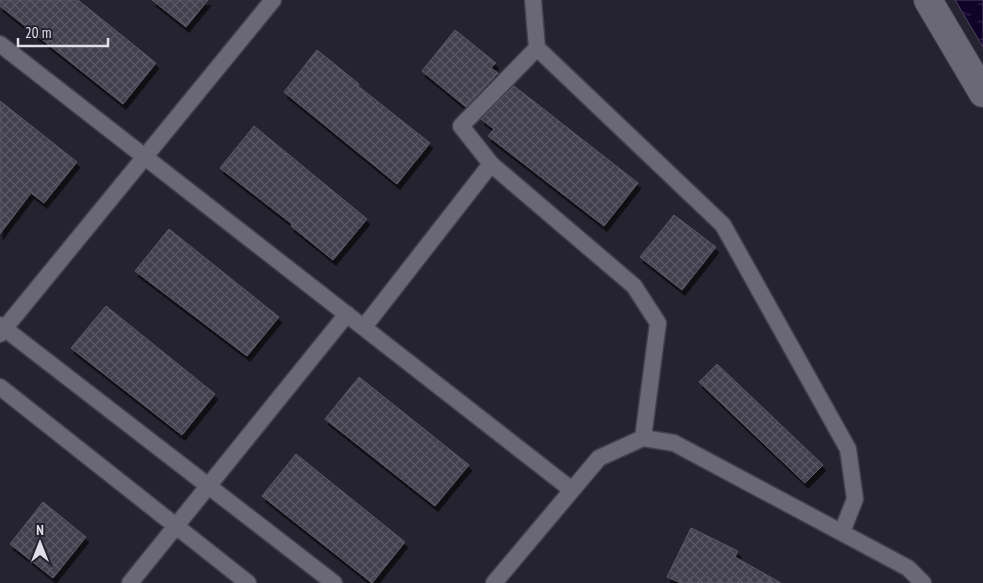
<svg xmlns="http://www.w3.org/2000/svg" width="983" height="583" font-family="'PT Sans Narrow',sans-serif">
<defs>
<pattern id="water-ripples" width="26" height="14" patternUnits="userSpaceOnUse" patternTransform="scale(1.25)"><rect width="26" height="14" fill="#100228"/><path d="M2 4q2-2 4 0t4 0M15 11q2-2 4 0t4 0" fill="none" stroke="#322647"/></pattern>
<pattern id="building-cross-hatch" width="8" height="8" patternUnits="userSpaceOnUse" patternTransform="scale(1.25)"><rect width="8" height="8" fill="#423f4d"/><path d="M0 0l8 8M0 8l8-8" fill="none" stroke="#5d5a67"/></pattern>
<filter id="shadow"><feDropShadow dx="3" dy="5.5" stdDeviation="0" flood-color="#0009"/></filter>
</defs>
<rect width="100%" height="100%" fill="#252330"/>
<path fill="url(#water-ripples)" stroke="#4f4462" d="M955 0H983V47Z"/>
<path fill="url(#building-cross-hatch)" stroke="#5b5867" filter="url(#shadow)" d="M0 0H78L156 63 123 104 0 6Z
M152 0H208L186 27Z
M455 30 496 63 491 68 498 73 466 107 422 71Z
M317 50 359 84 358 86 430 143 397 184 284 92Z
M514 86 638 183 604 226 488 136 494 129 481 119Z
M0 101 77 162 44 203 31 193 0 234Z
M254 126 367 219 333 260 291 226 292 224 220 168Z
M674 215 716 247 682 290 640 257Z
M169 229 279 317 247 356 135 271Z
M106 306 215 394 182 435 71 348Z
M717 364 823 465 805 483 699 382Z
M359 377 469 465 435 506 325 419Z
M296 454 405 542 372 583 262 496Z
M43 502 86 537 53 578 10 544Z
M691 528 738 551 735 557 781 583H681L667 577Z"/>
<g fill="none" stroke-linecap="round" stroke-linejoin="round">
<defs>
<path id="service" d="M533 0 537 48 723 225 848 449 855 499 842 532
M0 44 572 490
M537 48 461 126 491 164 634 286 658 323 643 438
M0 325 334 583
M364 327 491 164
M0 334 273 0
M0 387 248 583
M130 583 347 314
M494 583 599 458 643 438 674 443 908 568 923 583"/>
<path id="minor" d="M928 0 983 93"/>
</defs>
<use href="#service" stroke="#413f4a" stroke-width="19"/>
<use href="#minor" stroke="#413f4a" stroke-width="30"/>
<use href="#service" stroke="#6a6776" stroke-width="16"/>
<use href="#minor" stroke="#6a6776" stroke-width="28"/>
</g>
<g transform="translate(40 543)" stroke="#252330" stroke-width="4" paint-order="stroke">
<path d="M0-4L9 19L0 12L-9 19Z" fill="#e1dfe8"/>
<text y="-8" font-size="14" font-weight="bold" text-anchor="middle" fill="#e1dfe8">N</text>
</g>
<path d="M18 38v8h90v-8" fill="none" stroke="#e1dfe8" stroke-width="2.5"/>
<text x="25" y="38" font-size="15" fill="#e1dfe8" stroke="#252330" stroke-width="4" paint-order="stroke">20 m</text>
</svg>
